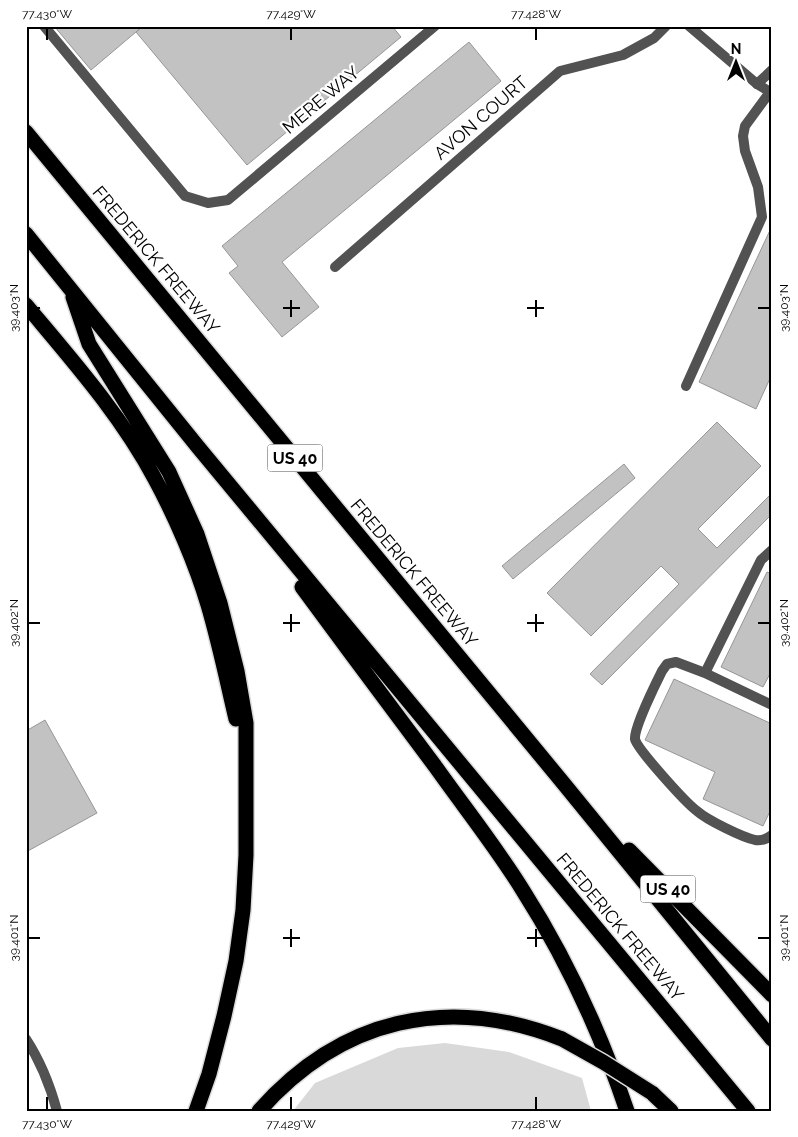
<svg xmlns="http://www.w3.org/2000/svg" width="798" height="1137" font-family="Raleway,sans-serif">
<rect width="100%" height="100%" fill="#fff"/>
<path fill="#d9d9d9" d="M445 1043 509 1052 582 1078 591 1111H293L315 1083 398 1048Z"/>
<path fill="#c2c2c2" stroke="#969696" d="M54 26H143L91 70Z
M143 26H392L401 37 247 165 136 32Z
M469 42 501 81 282 262 319 307 282 337 229 273 238 266 222 246Z
M772 226V374L756 409 699 382Z
M717 422 761 466 698 529 717 548 772 493V514L602 685 590 674 679 584 661 566 591 636 547 593Z
M624 464 635 478 513 579 502 566Z
M767 572 772 574V670L763 687 721 667Z
M674 679 772 724V807L763 826 703 799 715 772 645 740Z
M45 720 97 813 26 852V731Z"/>
<g fill="none" stroke-linecap="round" stroke-linejoin="round">
<defs>
<path id="motorway" d="M26 132 564 784 772 1039
M26 234 198 447 748 1111
M73 297 89 344 169 472 197 534 220 603 237 671 246 723V855L243 910 236 961 224 1016 209 1074 196 1111
M26 305C72 360 121 415 155 479 175 516 196 564 208 605 219 642 227 681 236 719
M302 587C346 647 390 706 435 766 464 807 496 847 522 889 566 958 601 1034 627 1111
M629 850 772 995
M652 1093 671 1111
M259 1111C341 1018 448 994 562 1039"/>
</defs>
<use href="#motorway" stroke="#dbdbdb" stroke-width="18"/>
<path stroke="#525252" stroke-width="10" d="M44 26 185 196 208 203 228 200 435 26
M335 267 560 71 623 55 654 38 666 26
M686 386 762 217 758 187 745 151 743 136 745 126 770 92
M772 550 761 560 705 673 676 662 667 664 662 671C656 683 634 728 635 739 637 749 686 803 697 811 707 820 742 837 755 840 761 841 767 839 772 835
M705 673 772 705
M26 1039C41 1062 50 1085 57 1111"/>
<path stroke="#525252" stroke-width="10" d="M757 84 772 70"/>
<path stroke="#525252" stroke-width="10" d="M689 26 757 84 772 93"/>
<use href="#motorway" stroke="#000" stroke-width="15"/>
<defs>
<path id="motorway-bridge" d="M562 1039 603 1062 652 1093"/>
</defs>
<use href="#motorway-bridge" stroke="#dbdbdb" stroke-width="18" stroke-linecap="butt"/>
<use href="#motorway-bridge" stroke="#000" stroke-width="15"/>
</g>
<path fill="none" stroke="#000" stroke-width="2" d="M47 28V40M291 28V40M536 28V40M291 300V317M536 300V317M28 308H40M283 308H300M527 308H544M758 308H770M291 614V632M536 614V632M28 623H40M283 623H300M527 623H544M758 623H770M291 929V947M536 929V947M28 938H40M283 938H300M527 938H544M758 938H770M47 1097V1110M291 1097V1110M536 1097V1110"/>
<g text-anchor="middle" stroke-width="4.5" stroke-linejoin="round" paint-order="stroke">
<g fill="#fff" stroke="#4c4c4c" stroke-width="1">
<rect x="267.5" y="444.5" width="55" height="27" rx="4"/>
<rect x="640.5" y="875.5" width="55" height="27" rx="4"/>
</g>
<g font-size="16" font-weight="bold" fill="#000">
<text x="295" y="464">US 40</text>
<text x="668" y="895">US 40</text>
</g>
<g font-size="18" fill="#000" stroke="#fff">
<text transform="translate(321 100) rotate(-40)" y="6">MERE WAY</text>
<text transform="translate(481 118) rotate(-41)" y="6">AVON COURT</text>
<text transform="translate(156 260) rotate(50)" y="6">FREDERICK FREEWAY</text>
<text transform="translate(414 573) rotate(50)" y="6">FREDERICK FREEWAY</text>
<text transform="translate(620 927) rotate(50)" y="6">FREDERICK FREEWAY</text>
</g>
</g>
<rect width="798" height="1137" fill="none" stroke="#ffffff" stroke-width="55"/>
<g transform="translate(736 62)" stroke="#ffffff" stroke-width="4" paint-order="stroke">
<path d="M0-4L9 19L0 12L-9 19Z" fill="#000000"/>
<text y="-8" font-size="14" font-weight="bold" text-anchor="middle" fill="#000000">N</text>
</g>
<rect x="28" y="28" width="742" height="1082" fill="none" stroke="#000" stroke-width="2"/>
<g font-size="12" text-anchor="middle" fill="#000">
<text x="47" y="18">77.430°W</text>
<text x="291" y="18">77.429°W</text>
<text x="536" y="18">77.428°W</text>
<text transform="translate(14 308) rotate(-90)" y="4">39.403°N</text>
<text transform="translate(784 308) rotate(-90)" y="4">39.403°N</text>
<text transform="translate(14 623) rotate(-90)" y="4">39.402°N</text>
<text transform="translate(784 623) rotate(-90)" y="4">39.402°N</text>
<text transform="translate(14 938) rotate(-90)" y="4">39.401°N</text>
<text transform="translate(784 938) rotate(-90)" y="4">39.401°N</text>
<text x="47" y="1128">77.430°W</text>
<text x="291" y="1128">77.429°W</text>
<text x="536" y="1128">77.428°W</text>
</g>
</svg>
